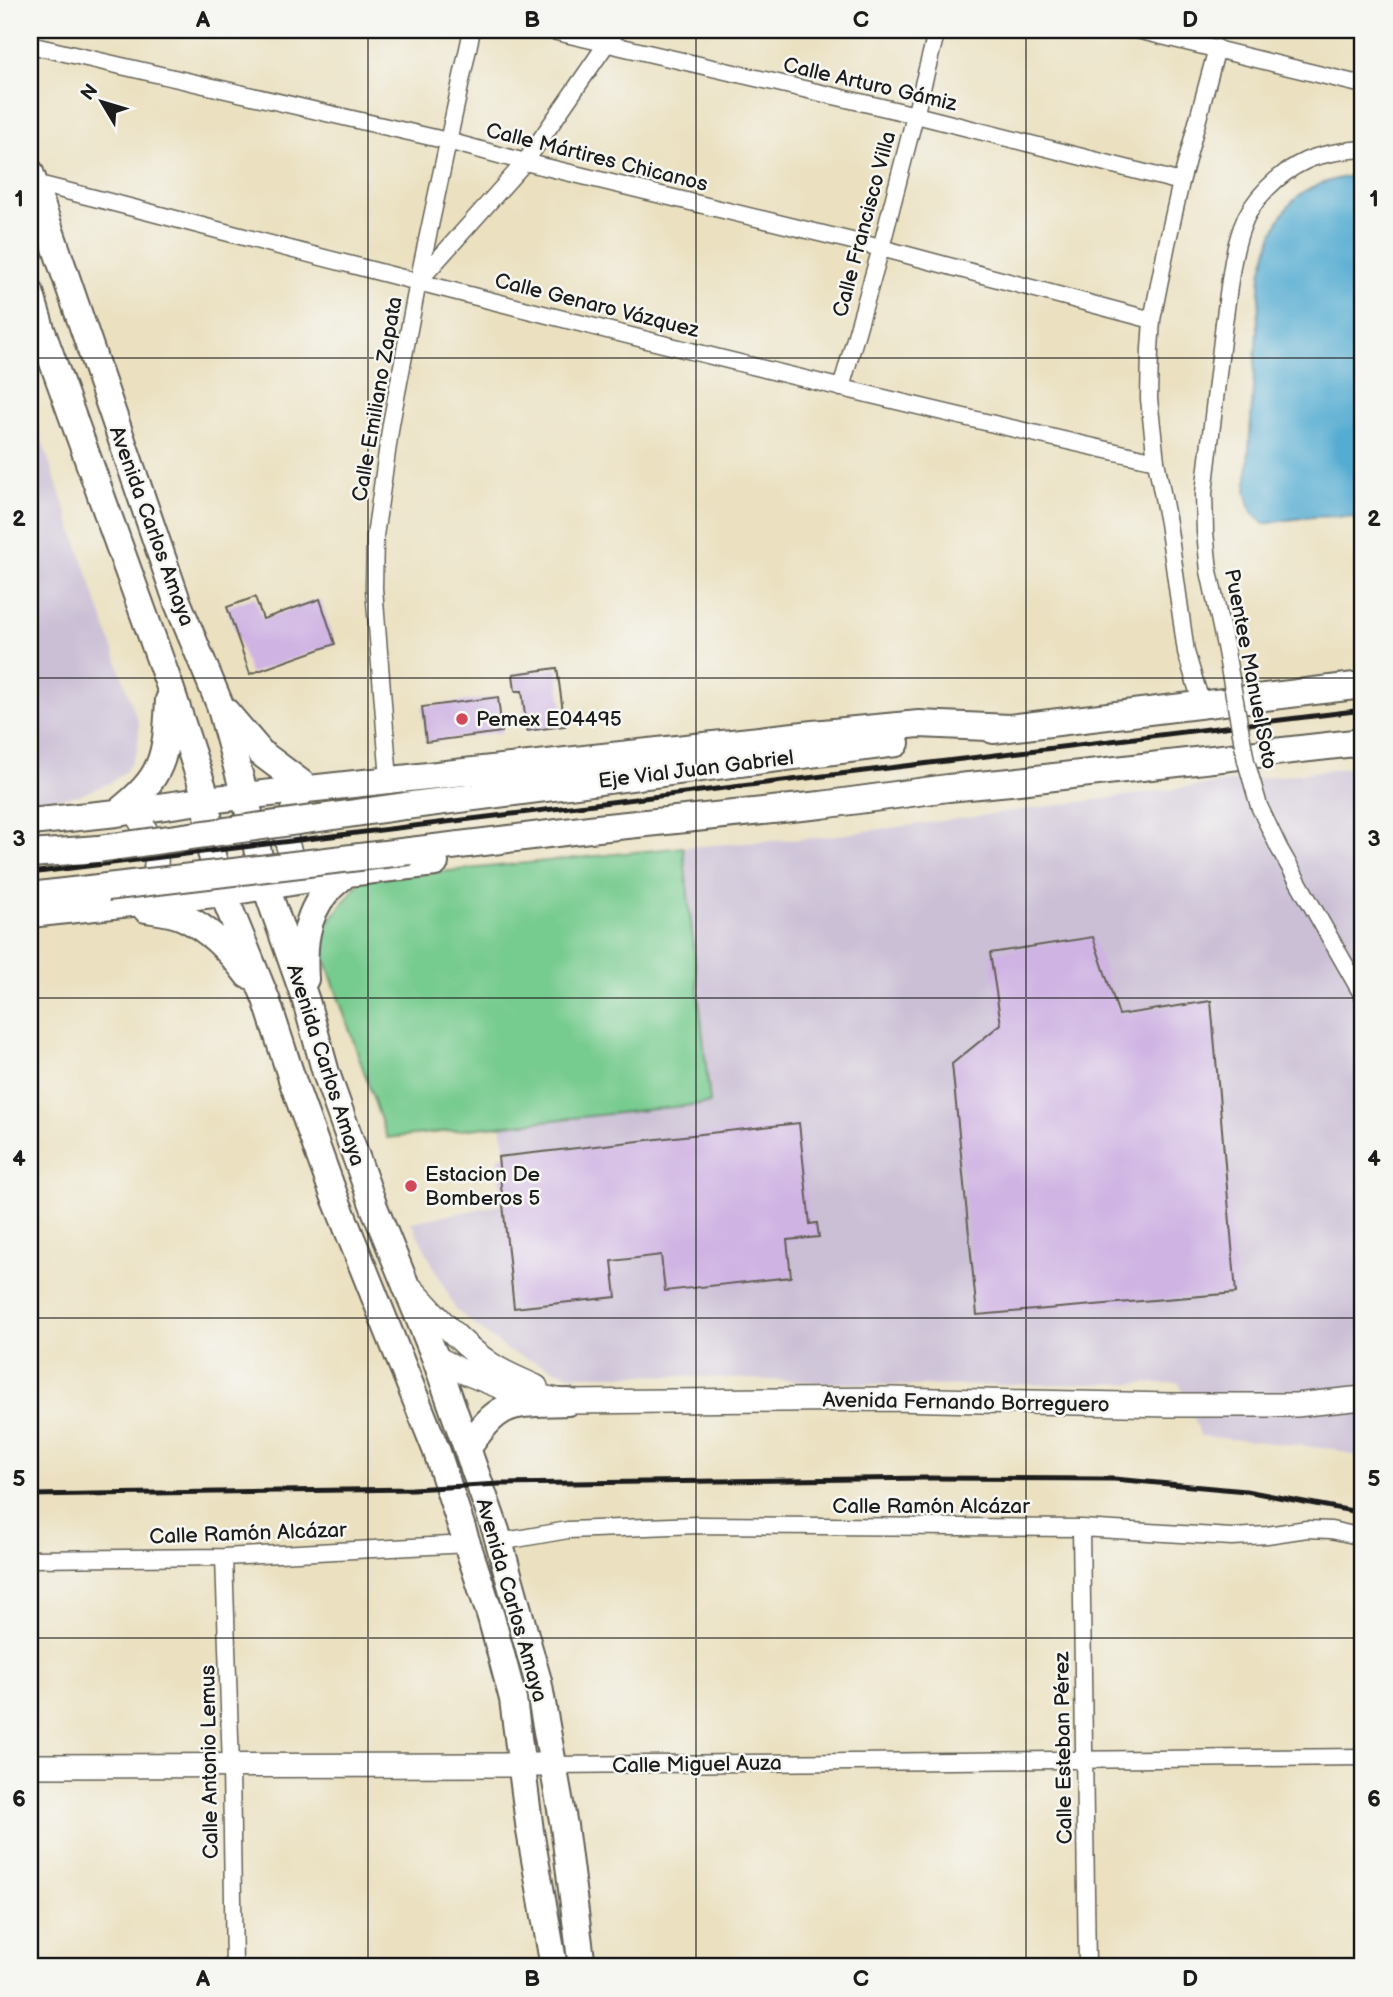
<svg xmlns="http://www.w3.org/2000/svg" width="1393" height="1997" viewBox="0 0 1393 1997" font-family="'Balsamiq Sans',sans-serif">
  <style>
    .industrial { fill: #cbbfd5 }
    .green { fill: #76cb8e; stroke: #497455; stroke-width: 2 }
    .water { fill: #55acd2; stroke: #386477; stroke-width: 2 }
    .building { fill: #cfb3e3 }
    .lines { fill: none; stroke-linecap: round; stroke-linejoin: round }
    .minor-casing { stroke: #646156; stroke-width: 19 }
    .secondary-casing { stroke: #646156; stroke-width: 26 }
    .primary-casing { stroke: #646156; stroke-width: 30 }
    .minor { stroke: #fff; stroke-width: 16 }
    .secondary { stroke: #fff; stroke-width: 23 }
    .primary { stroke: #fff; stroke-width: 26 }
    .rail { stroke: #1c1c1c; stroke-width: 5 }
    .minor-bridge-casing { stroke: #646156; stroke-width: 19; stroke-linecap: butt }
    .primary-bridge-casing { stroke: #646156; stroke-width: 30; stroke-linecap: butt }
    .minor-bridge { stroke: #fff; stroke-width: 16 }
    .primary-bridge { stroke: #fff; stroke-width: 26 }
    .grid { fill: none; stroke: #1c1c1c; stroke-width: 2; stroke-opacity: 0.55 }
    .poi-dot { fill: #d1495b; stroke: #f6f6f2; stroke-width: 2.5 }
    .labels { text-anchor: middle; stroke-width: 5; stroke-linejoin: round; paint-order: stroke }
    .street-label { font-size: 21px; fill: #1c1c1c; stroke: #f6f6f2 }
    .poi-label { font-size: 21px; fill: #1c1c1c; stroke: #f6f6f2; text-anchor: start }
    .neatline { fill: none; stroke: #1c1c1c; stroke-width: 2.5 }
    .grid-label { font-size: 23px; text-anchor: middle; font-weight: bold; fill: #1c1c1c }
  </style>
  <rect width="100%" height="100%" fill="#f6f6f2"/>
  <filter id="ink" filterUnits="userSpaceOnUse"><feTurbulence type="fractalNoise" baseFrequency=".0143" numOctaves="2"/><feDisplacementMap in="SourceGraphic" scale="14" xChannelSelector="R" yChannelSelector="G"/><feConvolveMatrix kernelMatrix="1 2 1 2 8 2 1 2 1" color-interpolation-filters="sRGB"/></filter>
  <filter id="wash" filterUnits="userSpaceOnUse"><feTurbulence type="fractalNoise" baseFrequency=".00686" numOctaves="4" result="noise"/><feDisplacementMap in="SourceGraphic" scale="28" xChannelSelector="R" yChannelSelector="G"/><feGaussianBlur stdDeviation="1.57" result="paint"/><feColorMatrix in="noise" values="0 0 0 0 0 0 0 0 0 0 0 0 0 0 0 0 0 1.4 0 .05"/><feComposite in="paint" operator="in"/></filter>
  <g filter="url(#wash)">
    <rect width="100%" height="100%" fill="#ebe1c1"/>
    <!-- industrial -->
    <path class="industrial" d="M30,405L139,725L138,749L126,771L110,783L80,795L30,802Z
      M1363,766V1459L1335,1449L1200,1436L1198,1427L1179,1383L915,1386L647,1375H568L508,1351L456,1310L411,1222L516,1202L501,1126L710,1103L683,847L816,838L1227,782Z"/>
    <!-- green -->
    <path class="green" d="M683,847L710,1103L387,1138L324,956L326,925L361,880Z"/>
    <!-- water -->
    <path class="water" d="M1363,174V519C1330,513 1296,518 1264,524L1252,512L1246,492L1261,273C1278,207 1292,184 1363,174Z"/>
    <g id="blocks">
      <!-- building -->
      <path class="building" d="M255,597L263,619L320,599L335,644L250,674L227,607Z
        M557,668L565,726L527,731L522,691H515L513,674Z
        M498,697L502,732L426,742L422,707Z
        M1093,937L1119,1015L1211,1001L1236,1293L977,1315L952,1064L1001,1024L990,953Z
        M799,1123L810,1224L817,1223L819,1237L787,1240L791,1277L665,1291L661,1255L612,1261L616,1297L514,1308L498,1157Z"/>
    </g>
  </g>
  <g filter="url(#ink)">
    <use href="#blocks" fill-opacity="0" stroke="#646156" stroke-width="2"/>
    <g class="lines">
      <!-- minor casing -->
      <g class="minor-casing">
        <path id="minor" d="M548,30L916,115L1181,182
          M1137,30L1363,85
          M30,45L448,141L525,162L881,248L1152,320
          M30,182C138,208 245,238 352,265C619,334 887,401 1156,461
          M419,281L525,162L616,30
          M1224,323C1229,291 1231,257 1242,227C1251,200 1279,173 1305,161C1320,154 1346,150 1363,149
          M841,388L881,248L937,30
          M1202,705L1186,652L1168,523L1156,461L1149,399L1150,349L1152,320L1167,244L1181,182L1217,48
          M389,780L374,588L375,536L391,424L418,282L472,30
          M1081,1528L1087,1967
          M499,1542L568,1530L698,1525L1081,1528L1232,1537L1267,1535L1307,1529L1331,1530L1363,1537
          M224,1557L231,1767L234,1967
          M30,1559L224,1557L468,1544
          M553,1765L1363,1757"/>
      </g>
      <!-- secondary casing -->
      <g class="secondary-casing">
        <path id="secondary" d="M303,790C280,832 281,839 304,880
          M134,810C151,841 170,862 142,894
          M411,1288C437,1316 460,1344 492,1365C505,1374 522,1380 536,1387
          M435,1357L464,1372L511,1391L568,1402L892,1399L1170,1405H1296L1363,1398
          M30,1766L553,1765"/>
      </g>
      <!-- primary casing -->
      <g class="primary-casing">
        <path id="primary" d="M30,172L177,601L220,705L245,796L266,887L306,1001L326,1073L374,1207L435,1357L496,1531L538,1681L564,1826L582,1967
          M30,292L41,329L170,687L207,800L211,852L223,893L266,999L294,1085L334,1195L437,1452L491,1617L513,1699L530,1831L554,1967
          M226,712L261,753L309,789
          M993,730L1363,685
          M405,806L896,743
          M117,813C164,776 166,758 169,700
          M30,822L117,813L207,800L813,734L919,724L1010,728
          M410,851L598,828L821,805L948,788L1010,782L1363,742
          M30,854L98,849
          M30,896L107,887
          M146,909C159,911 173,912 185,918C210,930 231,952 248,975
          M30,914L223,893L347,873L435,863
          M305,979C303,949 305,916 326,892C332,885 340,879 347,873
          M467,1449C500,1399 511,1404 568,1402"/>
      </g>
      <!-- minor -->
      <use href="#minor" class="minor"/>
      <!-- secondary -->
      <use href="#secondary" class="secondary"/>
      <!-- primary -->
      <use href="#primary" class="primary"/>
      <!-- rail -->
      <path class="rail" d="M30,873L1363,710
        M30,1495L412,1489L499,1484L927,1478L1114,1479L1246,1491L1363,1513"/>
      <!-- minor-bridge casing -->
      <g class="minor-bridge-casing">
        <path id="minor-bridge" d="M1224,323L1204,493L1205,532L1209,571L1225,646L1246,761L1259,806L1279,848L1363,996"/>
      </g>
      <!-- primary-bridge casing -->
      <g class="primary-bridge-casing">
        <path id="primary-bridge" d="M98,849L405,806
          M107,887L410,851"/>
      </g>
      <!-- minor-bridge -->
      <use href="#minor-bridge" class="minor-bridge"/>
      <!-- primary-bridge -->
      <use href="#primary-bridge" class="primary-bridge"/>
    </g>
  </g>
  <!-- grid -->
  <path class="grid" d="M368,30V1967M696,30V1967M1026,30V1967M30,358H1363M30,678H1363M30,998H1363M30,1318H1363M30,1638H1363"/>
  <!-- markers -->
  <g class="poi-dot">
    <circle cx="462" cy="719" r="7"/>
    <circle cx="411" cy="1186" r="7"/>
  </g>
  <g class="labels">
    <!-- street labels -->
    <g class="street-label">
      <text transform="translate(870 84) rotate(13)" y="7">Calle Arturo Gámiz</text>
      <text transform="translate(597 157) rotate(14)" y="7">Calle Mártires Chicanos</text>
      <text transform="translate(864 224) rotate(-75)" y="7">Calle Francisco Villa</text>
      <text transform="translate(597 305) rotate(14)" y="7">Calle Genaro Vázquez</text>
      <text transform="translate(377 399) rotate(-80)" y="7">Calle Emiliano Zapata</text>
      <text transform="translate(152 526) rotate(70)" y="7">Avenida Carlos Amaya</text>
      <text transform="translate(1251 669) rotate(79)" y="7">Puentee Manuel Soto</text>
      <text transform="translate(696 769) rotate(-7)" y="7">Eje Vial Juan Gabriel</text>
      <text transform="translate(326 1065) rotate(72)" y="7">Avenida Carlos Amaya</text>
      <text transform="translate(966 1402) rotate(1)" y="7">Avenida Fernando Borreguero</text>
      <text x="931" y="1513">Calle Ramón Alcázar</text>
      <text transform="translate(248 1533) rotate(-2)" y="7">Calle Ramón Alcázar</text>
      <text transform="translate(512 1600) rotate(74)" y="7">Avenida Carlos Amaya</text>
      <text transform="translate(1063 1748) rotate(-91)" y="7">Calle Esteban Pérez</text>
      <text transform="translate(209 1762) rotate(-91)" y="7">Calle Antonio Lemus</text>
      <text transform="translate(697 1764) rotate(-1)" y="7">Calle Miguel Auza</text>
    </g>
    <!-- poi labels -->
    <g class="poi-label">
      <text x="476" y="726">Pemex E04495</text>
      <text x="425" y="1181">Estacion De<tspan x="425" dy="24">Bomberos 5</tspan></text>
    </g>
  </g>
  <!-- margin -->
  <rect width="1393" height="1997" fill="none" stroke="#f6f6f2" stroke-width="77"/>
  <!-- north arrow -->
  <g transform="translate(102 102) rotate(308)" stroke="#f6f6f2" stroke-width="5" paint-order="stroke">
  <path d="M0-5L12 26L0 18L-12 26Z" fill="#1c1c1c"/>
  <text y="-10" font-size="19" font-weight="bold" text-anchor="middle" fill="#1c1c1c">N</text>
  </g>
  <rect x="38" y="38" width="1316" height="1920" class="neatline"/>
  <g class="grid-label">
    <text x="203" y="27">A</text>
    <text x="532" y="27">B</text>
    <text x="861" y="27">C</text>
    <text x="1190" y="27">D</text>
    <text x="19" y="206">1</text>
    <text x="1374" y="206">1</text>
    <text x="19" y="526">2</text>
    <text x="1374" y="526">2</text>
    <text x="19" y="846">3</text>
    <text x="1374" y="846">3</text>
    <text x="19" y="1166">4</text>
    <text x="1374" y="1166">4</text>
    <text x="19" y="1486">5</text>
    <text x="1374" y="1486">5</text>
    <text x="19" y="1806">6</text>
    <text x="1374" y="1806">6</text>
    <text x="203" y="1986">A</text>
    <text x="532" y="1986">B</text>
    <text x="861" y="1986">C</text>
    <text x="1190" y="1986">D</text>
  </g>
</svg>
